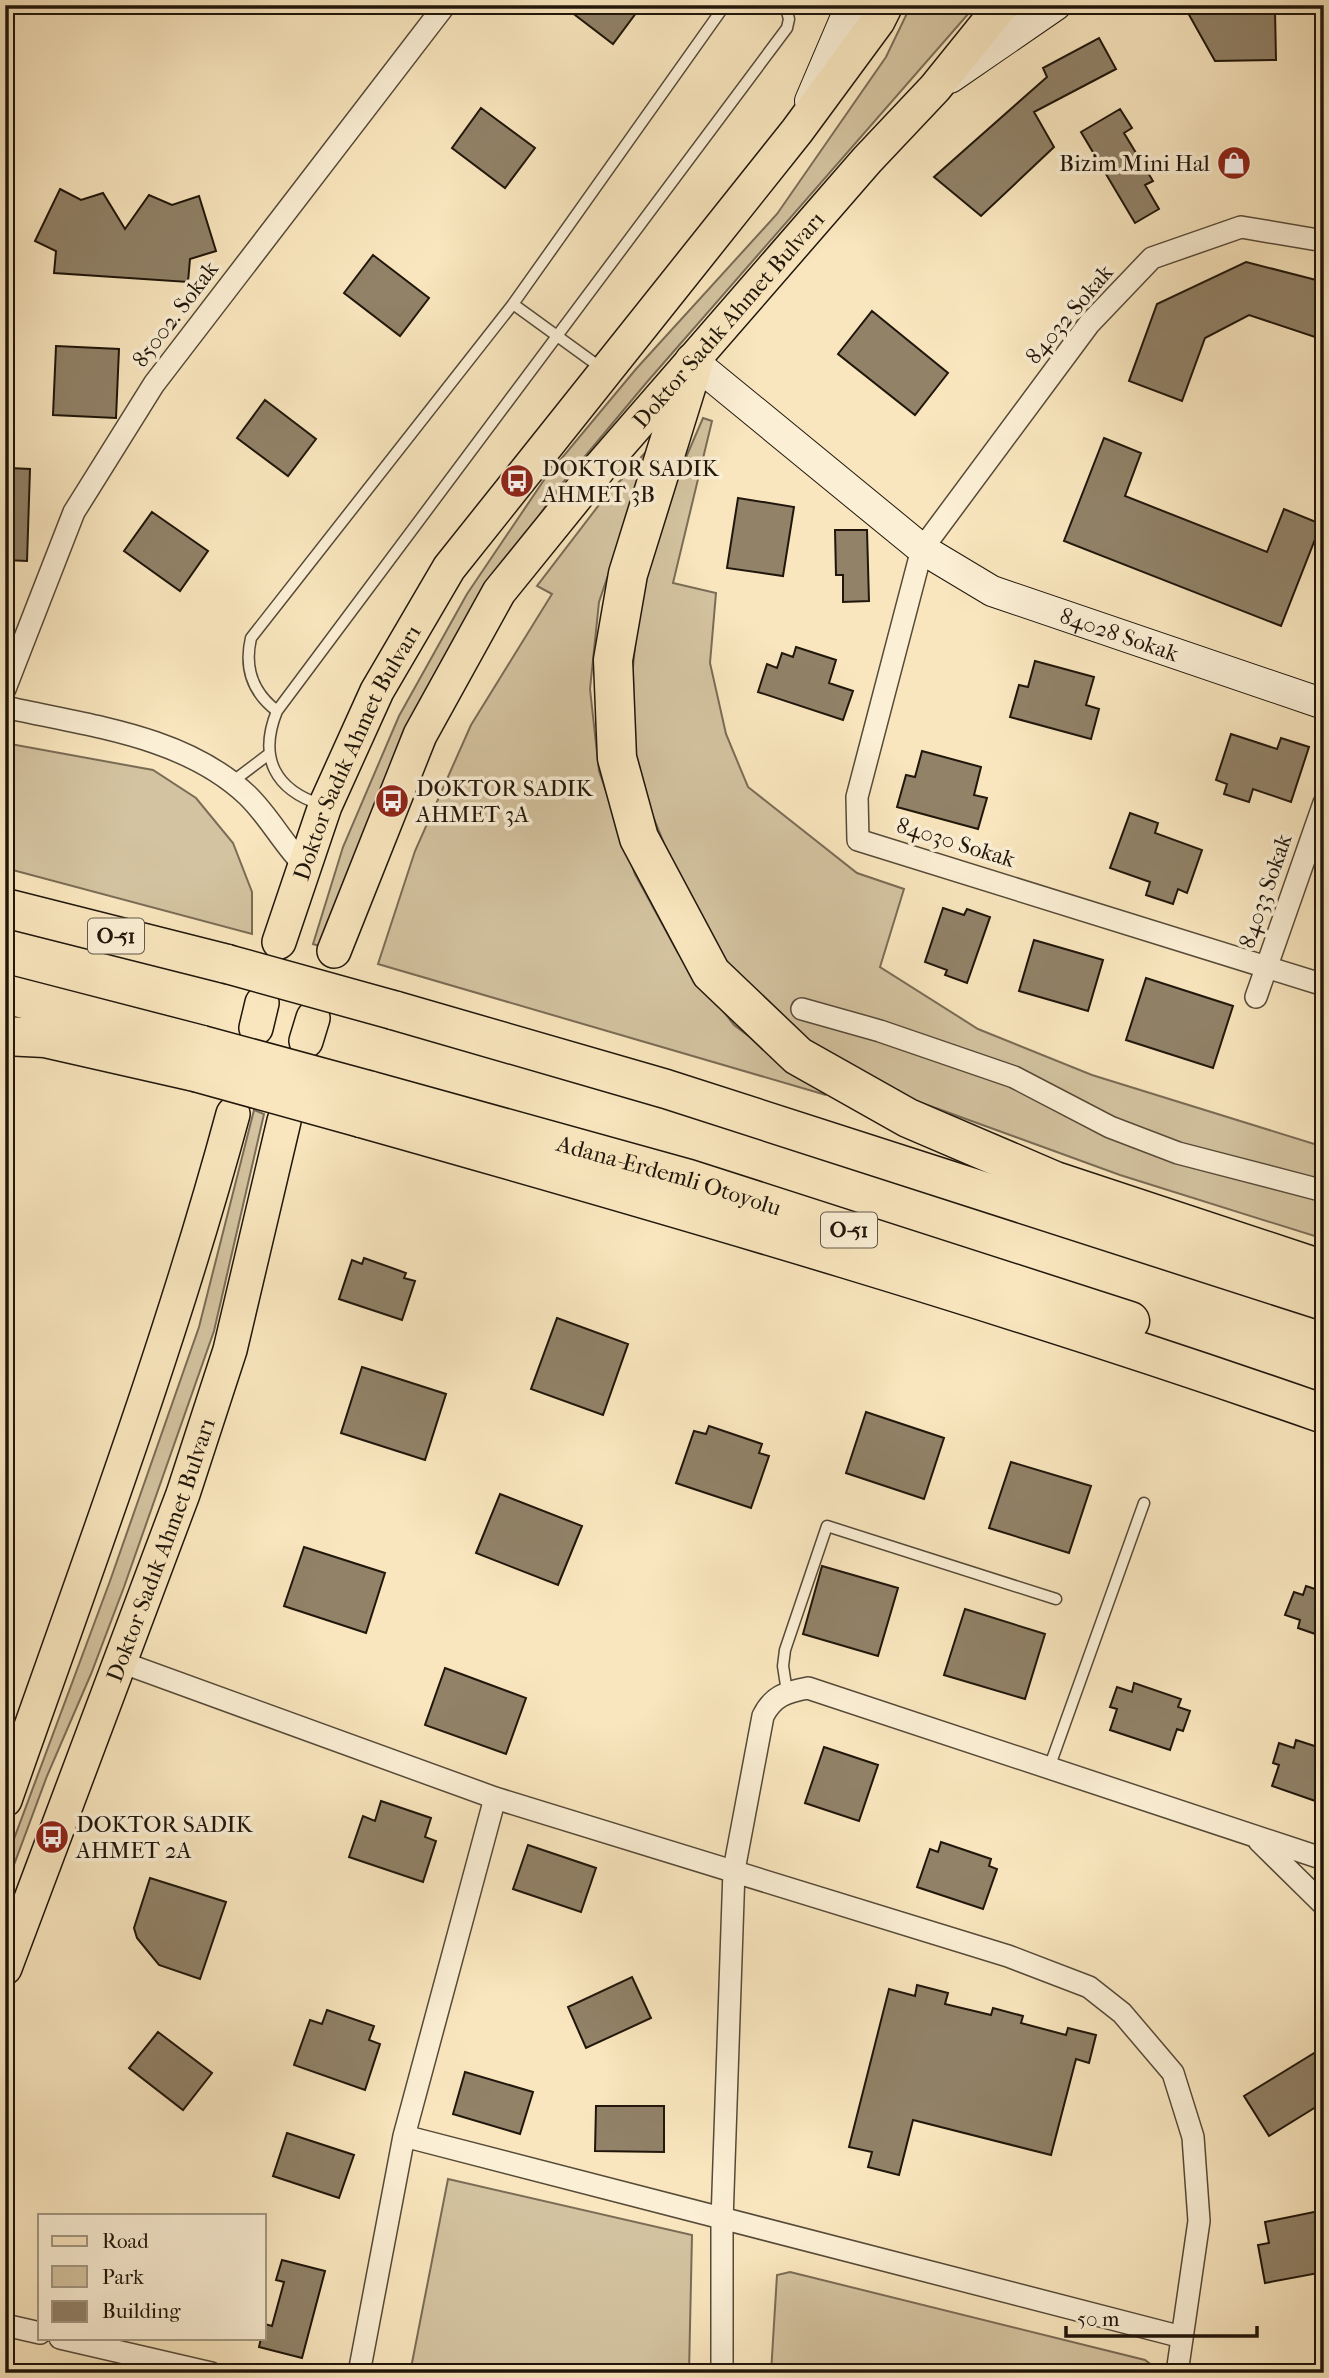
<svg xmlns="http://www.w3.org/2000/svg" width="1329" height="2378" viewBox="0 0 1329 2378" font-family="'IM FELL French Canon',serif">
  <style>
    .green { fill: #d4c3a0; stroke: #7a6c56; stroke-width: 2 }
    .building { fill: #918268; stroke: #20160b; stroke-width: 2 }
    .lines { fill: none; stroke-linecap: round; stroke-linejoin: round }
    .lane-casing { stroke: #564a38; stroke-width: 13 }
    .street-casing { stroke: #564a38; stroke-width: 24 }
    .secondary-casing { stroke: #20160b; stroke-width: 32 }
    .primary-casing { stroke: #20160b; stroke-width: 36 }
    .highway-casing { stroke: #20160b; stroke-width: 41 }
    .lane { stroke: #fbefd5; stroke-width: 10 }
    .street { stroke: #fbefd5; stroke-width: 21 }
    .secondary { stroke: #fbefd5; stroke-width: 30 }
    .primary { stroke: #f9e6be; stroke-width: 33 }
    .highway { stroke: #f9e6be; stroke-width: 38 }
    .highway-bridge-casing { stroke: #20160b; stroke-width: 41; stroke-linecap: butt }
    .highway-bridge { stroke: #f9e6be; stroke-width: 38 }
    .labels { text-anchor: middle; stroke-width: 7; stroke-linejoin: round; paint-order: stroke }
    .shield { fill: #fbefd5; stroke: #625748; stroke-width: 2 }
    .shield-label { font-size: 21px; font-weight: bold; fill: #20160b }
    .poi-label { font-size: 23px; fill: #20160b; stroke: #fbefd5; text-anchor: start }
    .street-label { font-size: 23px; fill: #20160b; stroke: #fbefd5 }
  </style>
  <rect width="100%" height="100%" fill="#f9e6be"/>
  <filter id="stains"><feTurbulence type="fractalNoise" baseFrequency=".00286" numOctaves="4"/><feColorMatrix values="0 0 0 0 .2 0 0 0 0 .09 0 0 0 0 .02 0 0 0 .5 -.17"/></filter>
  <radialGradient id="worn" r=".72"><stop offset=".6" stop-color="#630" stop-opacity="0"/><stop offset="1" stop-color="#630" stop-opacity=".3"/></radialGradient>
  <!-- green -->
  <path class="green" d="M911,5H976L647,382L560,486L479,601L329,949L313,944L343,847L399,716L467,594L546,477L636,369L777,214L886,57Z
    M703,418L712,421L673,583L716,593L710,663L726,734L748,787L857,873L904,889L880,967L978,1029L1092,1075L1324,1147V1239L1120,1175L911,1099L786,1027L731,974L686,898L652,814L634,747L633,667L640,594L662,513Z
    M652,445L599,602L590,689L599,771L635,874L678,953L734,1025L826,1095L378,964L415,851L471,725L552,594L537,586L602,501Z
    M5,743L153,770L196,798L233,843L252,892V934L5,868Z
    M254,1110L264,1114L214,1331L124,1587L91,1674L47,1776L5,1889V1863L110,1581L199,1327Z
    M448,2179L692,2235L689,2373H410Z
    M790,2272L1145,2360L1162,2373H771L777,2275Z"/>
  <!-- building -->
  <path class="building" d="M562,5H642L613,44Z
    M1275,10L1276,60L1215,61L1188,13Z
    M1099,38L1116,69L1034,112L1054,147L981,216L934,177L1047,77L1043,68Z
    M481,108L535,148L505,188L452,148Z
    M1120,109L1132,128L1124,133L1153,181L1145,185L1159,209L1135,223L1081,132Z
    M60,189L81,200L103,193L125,229L149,195L172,205L199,196L216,251L190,259L188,282L54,273L56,251L35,241Z
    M373,255L429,298L400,336L344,293Z
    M1246,262L1324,282V302L1315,337L1249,315L1205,338L1182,401L1129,381L1157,304Z
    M872,311L948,373L915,415L838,354Z
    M56,346L119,349L116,418L53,415Z
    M265,400L316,439L288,476L237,438Z
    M1104,438L1141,453L1125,496L1267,552L1284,509L1321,524L1281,626L1064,541Z
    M9,468L30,469L27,561L6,560L5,483H8Z
    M738,498L794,507L783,576L727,568Z
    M152,512L208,551L180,591L124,551Z
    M835,530H867L869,601L843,602V575H836Z
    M796,647L836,660L829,683L853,691L843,720L758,692L767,664L777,668L782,653L793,657Z
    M1035,661L1094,677L1086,705L1099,709L1091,739L1010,717L1019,685L1028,687Z
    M1231,734L1277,749L1281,738L1309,747L1291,802L1253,789L1249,802L1224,794L1227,784L1216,780Z
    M922,751L981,767L974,795L987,798L978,829L897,807L906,775L915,777Z
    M1130,813L1158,823L1155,833L1202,850L1187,893L1178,889L1173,904L1146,895L1150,882L1110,868Z
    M943,908L964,915L967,909L990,917L967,983L945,975L947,970L925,962Z
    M1034,940L1103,960L1088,1011L1019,991Z
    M1146,978L1233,1006L1213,1068L1126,1040Z
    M364,1258L406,1273L404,1278L415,1281L402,1320L339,1299L352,1260L362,1264Z
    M557,1318L628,1344L603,1415L531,1389Z
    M362,1367L446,1394L425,1460L341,1433Z
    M866,1412L944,1438L924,1499L846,1473Z
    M709,1426L762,1444L759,1453L769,1456L751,1508L676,1483L694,1431L706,1434Z
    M1011,1462L1091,1486L1069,1553L989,1528Z
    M500,1494L582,1526L558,1585L476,1553Z
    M304,1547L385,1573L366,1633L284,1606Z
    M822,1566L898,1588L878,1656L803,1634Z
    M1306,1586L1324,1592V1637L1298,1628L1300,1620L1285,1615L1294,1592L1303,1595Z
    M965,1609L1045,1634L1025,1699L944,1675Z
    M445,1668L526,1698L506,1754L425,1725Z
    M1134,1683L1181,1699L1178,1707L1190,1711L1183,1731L1177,1729L1170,1750L1110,1730L1117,1709L1110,1707L1117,1687L1132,1692Z
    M1296,1740L1324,1749V1804L1272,1786L1279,1765L1273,1763L1279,1743L1294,1748Z
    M824,1747L878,1765L859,1821L805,1803Z
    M381,1801L431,1818L425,1837L436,1841L423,1882L349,1857L363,1816L375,1821Z
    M941,1842L991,1859L989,1866L997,1869L983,1909L917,1887L930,1849L938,1852Z
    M528,1845L596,1868L581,1912L513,1889Z
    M150,1878L226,1902L200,1979L159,1965L137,1938L134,1928Z
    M632,1977L651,2018L586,2048L568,2007Z
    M917,1985L948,1993L945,2004L991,2015L993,2008L1023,2016L1021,2023L1066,2035L1068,2028L1096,2035L1089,2063L1076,2059L1051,2155L913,2120L899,2175L868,2167L872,2152L849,2147L889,1989L915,1996Z
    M327,2010L374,2026L369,2040L380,2044L365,2090L294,2065L310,2020L322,2024Z
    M158,2032L212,2073L183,2110L129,2068Z
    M1324,2047V2102L1269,2136L1244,2096Z
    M465,2072L533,2092L520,2134L453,2114Z
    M596,2106H664V2152L595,2151Z
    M287,2133L354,2155L339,2198L273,2176Z
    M1324,2210V2272L1265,2283L1258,2245L1269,2243L1265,2222Z
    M282,2260L325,2271L302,2358L259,2347L261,2338H264L265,2324L272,2326L284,2282L276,2280Z"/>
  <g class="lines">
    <!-- lane casing -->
    <g class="lane-casing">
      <path id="lane" d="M513,304L604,370
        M277,711C252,692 244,668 251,638L513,304L725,5
        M232,782L269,754
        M322,805C275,790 258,758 277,711L787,28L789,19L785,5
        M787,1692L783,1666L785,1650L827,1526L1056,1599
        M1049,1768L1144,1503"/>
    </g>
    <!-- street casing -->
    <g class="street-casing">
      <path id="street" d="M1324,241L1241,227L1152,258L1089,324L922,549L857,797L858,840L1324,985
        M5,689L74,512L154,384L445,5
        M5,707C88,726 183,735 247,795C269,816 283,844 304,865
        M1256,997L1324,803
        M802,1009L880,1031L1014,1077L1110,1127L1178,1153L1324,1191
        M118,1661L495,1798L1008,1956L1089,1987L1122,2013L1173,2073L1193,2137L1199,2221L1177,2373
        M1259,1841L1324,1905
        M404,2136L1182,2337
        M5,2325L40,2333
        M60,2338L211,2373
        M359,2373L404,2136L495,1798
        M722,2373V2221L734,1870L763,1716C773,1696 786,1692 808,1688L1324,1859"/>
    </g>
    <!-- secondary casing -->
    <g class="secondary-casing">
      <g id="secondary">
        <path d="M950,78L1056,5"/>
        <path d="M810,101L851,5"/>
        <path id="s1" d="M694,362L922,549L992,591L1324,704"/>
      </g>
    </g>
    <!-- primary casing -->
    <g class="primary-casing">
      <g id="primary">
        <path id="s2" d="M279,942L325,806L377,691L449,568L797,131L878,21L886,5"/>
        <path id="s3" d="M334,951L420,735L499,592L601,466L867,160L935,88L1002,5"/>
        <path d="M256,1028L262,1003"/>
        <path d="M306,1041L313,1018"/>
        <path d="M5,1800C85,1572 170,1347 233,1114"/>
        <path id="s4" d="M5,1968L183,1494L230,1350L284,1121"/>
      </g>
    </g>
    <!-- highway casing -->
    <g class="highway-casing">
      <g id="highway">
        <path d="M694,362L628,574L613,660L617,758L639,838L711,973L798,1056L908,1118L1055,1181L1324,1270"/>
        <path d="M5,908L227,964"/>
        <path d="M5,994L202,1045"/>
        <path d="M393,1010L666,1089L1324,1301"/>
        <path d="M5,1036L45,1038L195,1072"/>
        <path id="s5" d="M368,1090L689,1179L1130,1321"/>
        <path d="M361,1118C684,1209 1007,1303 1324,1414"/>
      </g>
    </g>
    <!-- lane -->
    <use href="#lane" class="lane"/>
    <!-- street -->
    <use href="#street" class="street"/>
    <!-- secondary -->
    <use href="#secondary" class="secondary"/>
    <!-- primary -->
    <use href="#primary" class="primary"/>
    <!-- highway -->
    <use href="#highway" class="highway"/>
    <!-- highway-bridge casing -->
    <g class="highway-bridge-casing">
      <path id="highway-bridge" d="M227,964L393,1010
        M202,1045L368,1090
        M195,1072L361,1118"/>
    </g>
    <!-- highway-bridge -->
    <use href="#highway-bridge" class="highway-bridge"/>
  </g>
  <!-- icons -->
  <defs>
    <g id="shop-disc" transform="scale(1.75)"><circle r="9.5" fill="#8f2418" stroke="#fbefd5"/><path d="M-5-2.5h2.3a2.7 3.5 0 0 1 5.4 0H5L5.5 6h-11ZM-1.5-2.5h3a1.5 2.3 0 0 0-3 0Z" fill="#fff"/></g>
    <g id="bus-disc" transform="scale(1.75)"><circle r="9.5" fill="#8f2418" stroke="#fbefd5"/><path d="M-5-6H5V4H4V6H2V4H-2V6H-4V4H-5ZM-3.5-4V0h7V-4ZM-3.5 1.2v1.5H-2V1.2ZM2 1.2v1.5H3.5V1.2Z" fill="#fff"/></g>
  </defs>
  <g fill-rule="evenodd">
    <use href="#shop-disc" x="1234" y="163"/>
    <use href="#bus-disc" x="517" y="481"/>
    <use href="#bus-disc" x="392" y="801"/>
    <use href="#bus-disc" x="52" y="1837"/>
  </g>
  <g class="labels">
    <!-- shield labels -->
    <g class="shield">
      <rect x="88" y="918.5" width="56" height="35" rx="5"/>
      <rect x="821" y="1212.5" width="56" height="35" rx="5"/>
    </g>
    <g class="shield-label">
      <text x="116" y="943">O-51</text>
      <text x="849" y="1237">O-51</text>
    </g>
    <!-- poi labels -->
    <g class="poi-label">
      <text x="1210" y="171" text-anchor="end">Bizim Mini Hal</text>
      <text x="542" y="476">DOKTOR SADIK<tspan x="542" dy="26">AHMET 3B</tspan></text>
      <text x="416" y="796">DOKTOR SADIK<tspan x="416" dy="26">AHMET 3A</tspan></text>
      <text x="76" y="1832">DOKTOR SADIK<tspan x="76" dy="26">AHMET 2A</tspan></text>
    </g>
    <!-- street labels -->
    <g class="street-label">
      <text transform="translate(175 314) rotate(-53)" y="8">85002. Sokak</text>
      <text transform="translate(1069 314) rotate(-50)" y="8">84032 Sokak</text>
      <text dy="8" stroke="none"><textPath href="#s3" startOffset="752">Doktor Sadık Ahmet Bulvarı</textPath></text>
      <text dy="8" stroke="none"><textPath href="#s1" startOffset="511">84028 Sokak</textPath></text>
      <text dy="8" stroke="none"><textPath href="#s2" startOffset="205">Doktor Sadık Ahmet Bulvarı</textPath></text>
      <text transform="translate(956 842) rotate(17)" y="8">84030 Sokak</text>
      <text transform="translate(1265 891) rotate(-71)" y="8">84033 Sokak</text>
      <text dy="8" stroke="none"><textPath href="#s5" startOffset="313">Adana-Erdemli Otoyolu</textPath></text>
      <text dy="8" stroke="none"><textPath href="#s4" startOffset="446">Doktor Sadık Ahmet Bulvarı</textPath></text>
    </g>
  </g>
  <!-- margin -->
  <rect width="1329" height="2378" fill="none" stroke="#f9e6be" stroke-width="28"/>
  <rect x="7" y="7" width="1315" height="2364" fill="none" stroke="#20160b" stroke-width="3.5"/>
  <rect x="14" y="14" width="1301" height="2350" fill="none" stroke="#20160b" stroke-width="2"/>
  <!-- legend -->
  <rect x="38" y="2214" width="228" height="126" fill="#fbefd5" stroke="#a39884" stroke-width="2"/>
  <rect x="52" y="2236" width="35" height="10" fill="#f9e6be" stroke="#a39884" stroke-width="2"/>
  <text x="102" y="2248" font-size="21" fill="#20160b">Road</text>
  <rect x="52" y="2266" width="35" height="21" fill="#d4c3a0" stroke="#a39884" stroke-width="2"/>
  <text x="102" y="2284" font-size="21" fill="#20160b">Park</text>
  <rect x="52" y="2301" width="35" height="21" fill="#918268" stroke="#a39884" stroke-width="2"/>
  <text x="102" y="2318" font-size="21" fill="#20160b">Building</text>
  <!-- scale -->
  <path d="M1066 2326v10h191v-10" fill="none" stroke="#20160b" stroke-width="3.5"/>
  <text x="1077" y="2326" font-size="21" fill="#20160b" stroke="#fbefd5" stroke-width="5" paint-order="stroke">50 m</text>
  <rect width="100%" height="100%" filter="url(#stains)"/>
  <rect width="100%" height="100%" fill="url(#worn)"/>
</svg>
